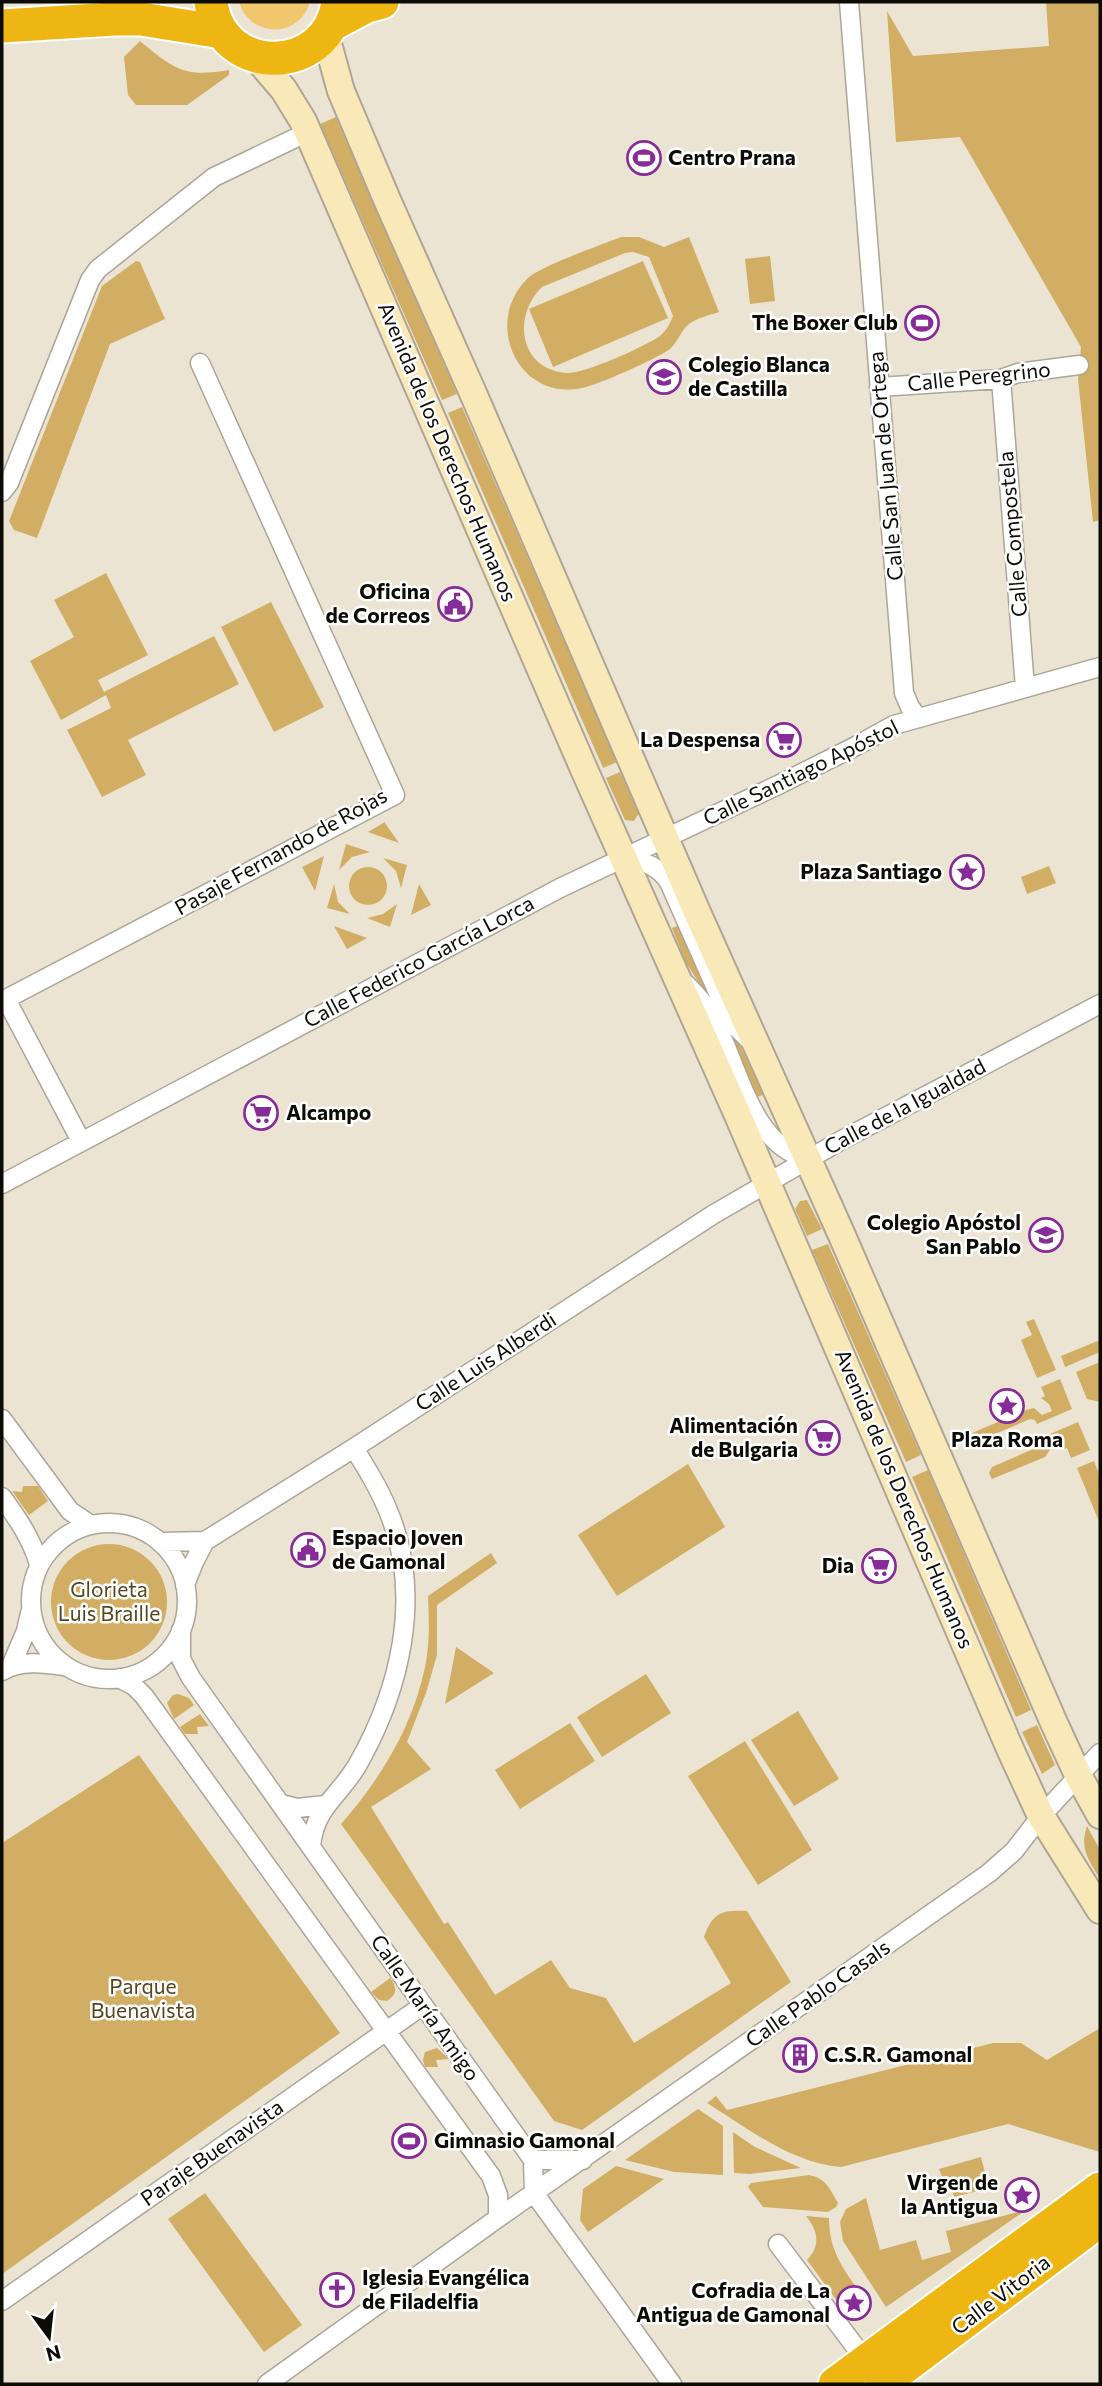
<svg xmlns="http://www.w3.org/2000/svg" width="1102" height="2386" viewBox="0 0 1102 2386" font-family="Commissioner,sans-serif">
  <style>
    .green { fill: #d1ae63; fill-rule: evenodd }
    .water { fill: #f0c76c }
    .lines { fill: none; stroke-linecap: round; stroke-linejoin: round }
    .street-casing { stroke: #ada596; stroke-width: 21 }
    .secondary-casing { stroke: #ada596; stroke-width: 30 }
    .highway-casing { stroke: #fff; stroke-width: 37 }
    .street { stroke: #fff; stroke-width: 18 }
    .secondary { stroke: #fae9b8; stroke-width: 26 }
    .highway { stroke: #eeb613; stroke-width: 33 }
    .labels { text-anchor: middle; stroke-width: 5; stroke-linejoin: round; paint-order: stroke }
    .poi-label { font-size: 21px; font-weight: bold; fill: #0d0b06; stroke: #fff; text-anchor: end }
    .street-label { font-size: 21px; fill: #0d0b06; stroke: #fff }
    .park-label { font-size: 21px; fill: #56451f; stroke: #fff }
  </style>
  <rect width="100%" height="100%" fill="#ece4d3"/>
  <!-- green -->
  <path class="green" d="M101,2H154L155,9L2,16V8Z
    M1046,2H1100V520L1093,522L1078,379L1081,347L960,137L896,142L887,11L913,56L1049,46Z
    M140,41C174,69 184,78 229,70V75L187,105H136L128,95L124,57Z
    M336,117L457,394L442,400L320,124Z
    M621,237H639L664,247L689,237L719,312C710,315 697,318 689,324C682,329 678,342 670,349C656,359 598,385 582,388C518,402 482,322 528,278C541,266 601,245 621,237ZM633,252L649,257L673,316C670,324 665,333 657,338C641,348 584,374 566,373C519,369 512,316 542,287L625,253Z
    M770,256L775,301L750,304L745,259Z
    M136,261L140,262L165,319L110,344L37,538L14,530L9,521L102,286Z
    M643,261L668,318L553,367L529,309Z
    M462,407L617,762L603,768L448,413Z
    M106,573L148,655L98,680L104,692L214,636L239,684L128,740L146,775L102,797L67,730L111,708L106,695L61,720L30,661L74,637L54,600Z
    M271,602L324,707L274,732L221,627Z
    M620,772L639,813L634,821L625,820L606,778Z
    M385,822V823L399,843L368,832Z
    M346,844L370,852L352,857L339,870Z
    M324,856L315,891L302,867Z
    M383,858L407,865L401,888L396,871Z
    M1049,866L1056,883L1027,894L1021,877Z
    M349 886a19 19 0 1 1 38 0a19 19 0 1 1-38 0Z
    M334,884L338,902L350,914L327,908Z
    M419,884L431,905L411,915Z
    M397,904L390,927L367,918L383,914Z
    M680,925L723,1021L740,1045L763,1095L757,1097L711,1001L686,963L672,928Z
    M334,926L367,938L347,949Z
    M807,1200L822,1229L807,1236L795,1209L800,1201Z
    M828,1244L921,1455L906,1462L812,1250Z
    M1034,1319L1056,1370L1037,1378L1021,1340L1032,1335L1026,1322Z
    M1100,1340V1352L1065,1367L1061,1356Z
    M1100,1362V1402L1087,1399L1076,1372Z
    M1060,1379L1072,1409L1037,1424L1035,1420L1030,1419L981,1440H975L972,1433L1026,1410L1034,1408L1042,1415L1052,1411L1049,1404L1041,1398L1045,1396L1041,1387Z
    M1078,1422L1090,1450L1071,1458L1067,1448L1063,1449L1064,1440L1061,1434L1051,1439L1050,1450L1045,1457L992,1479L989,1473L992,1467L1040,1446L1043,1444V1437Z
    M1094,1461L1100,1477V1524L1077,1468Z
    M688,1464L725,1527L617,1596L578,1535Z
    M928,1470L1031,1710L1016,1717L912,1477Z
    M23,1486H38L48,1501L29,1515L12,1491L22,1492Z
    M51 1602a58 58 0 1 1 116 0a58 58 0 1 1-116 0Z
    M491,1553L497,1563L437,1605V1655L426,1693L407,1742L431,1769L371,1807L444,1924L448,1922L495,1995L551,1960L570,1988L606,1998L634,2043L731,1983L704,1937C713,1912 722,1910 747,1911L791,1982L582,2130L554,2121L341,1824C380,1780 413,1726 425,1667C430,1644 429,1620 428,1596Z
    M456,1647L494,1673L445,1704Z
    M646,1674L671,1713L602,1757L577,1717Z
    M178,1694L189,1698L194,1705L174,1719L167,1703L173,1695Z
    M798,1711L839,1779L794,1806L751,1740Z
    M200,1714L209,1726L197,1727L198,1734H185L180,1727Z
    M570,1723L595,1761L520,1809L495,1770Z
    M1037,1725L1055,1765L1042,1774L1022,1732Z
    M745,1741L812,1850L758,1885L688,1776Z
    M139,1755L340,2033L2,2274V1843Z
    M1087,1826L1100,1850V1879C1089,1860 1079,1849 1087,1826Z
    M390,1978C397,1987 398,1994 387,2001L379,2000L371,1992Z
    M1100,2028V2152L1008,2124L841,2167C791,2163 749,2129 707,2103L716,2096L727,2110L993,2043H1021L1047,2060Z
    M437,2048L449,2059L436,2060L438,2067H425L423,2060L425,2052Z
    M698,2109L723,2126V2175L674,2172L625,2160Z
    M733,2132L755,2147L801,2168L750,2174L734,2173Z
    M981,2157L989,2188L954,2197L948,2176L942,2177L939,2169Z
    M616,2166L664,2179L588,2232L580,2220L583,2189Z
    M809,2175C826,2178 830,2189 838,2203L836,2207L828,2212L763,2207L748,2187L751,2183Z
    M205,2193L302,2325L264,2352L168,2219Z
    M866,2198L880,2250L916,2240L922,2260L951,2252L946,2231L1026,2210L886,2307L843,2241L840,2222L846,2209Z
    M806,2216L829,2218C829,2256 849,2276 870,2306L851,2320L807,2260C821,2245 818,2231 806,2216Z"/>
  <!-- water -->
  <path class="water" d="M239,2H310C299,39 250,38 239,2Z"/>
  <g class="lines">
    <!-- street casing -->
    <g class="street-casing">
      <path id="street" d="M849,2L904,693L910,707L918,718
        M1001,379L1025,688
        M879,387L1001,379L1018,373L1079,365
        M2,492L9,483L90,280L98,269L214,177L308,132
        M624,857C643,862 657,864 669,882L727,1013L733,1024L748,1039
        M686,984C695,993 704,1002 710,1013C738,1059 748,1145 808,1159
        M81,1141L6,999L395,795L200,363
        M2,1184L560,888L778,785L856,746L894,725L1100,667
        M2,1419L70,1511L91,1525
        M2,1497C18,1519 31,1538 39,1564
        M31 1601a78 78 0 1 1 156 0a78 78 0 1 1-156 0Z
        M161,1542L205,1541L354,1448L714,1214L840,1141L1100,1004
        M185,1585L194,1562L205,1541
        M181,1630V1659L191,1678L533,2160L534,2193L672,2384
        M11,1666L26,1631L30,1613
        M2,1671C20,1660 44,1663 64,1666
        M119,1678L134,1686L144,1696L491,2176L498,2195V2218
        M281,1804L297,1808L325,1805
        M311,1846C315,1806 340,1796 358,1764C400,1690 423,1596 389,1513C380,1490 367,1469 354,1448
        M533,2160H583
        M778,2244L866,2361
        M2,2301L422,2006
        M267,2384L498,2218L989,1873L1014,1851L1041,1816L1100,1753"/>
    </g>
    <!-- secondary casing -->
    <g class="secondary-casing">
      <path id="secondary" d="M325,33L341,91L388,202L473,393L696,910L840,1231L1054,1723L1078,1775L1100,1815
        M255,56L284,90L303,121L583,767L737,1113L1011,1751L1041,1816L1100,1910"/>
    </g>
    <!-- highway casing -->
    <g class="highway-casing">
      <path id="highway" d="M211,2C220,77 328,77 338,2
        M331,25L367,6L382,2
        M2,26L114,19H141L222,32
        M835,2384L1100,2189
        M882,2384L1100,2220"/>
    </g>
    <!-- street -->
    <use href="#street" class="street"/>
    <!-- secondary -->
    <use href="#secondary" class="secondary"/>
    <!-- highway -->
    <use href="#highway" class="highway"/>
  </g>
  <!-- icons -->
  <defs>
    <g id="stadium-ring" transform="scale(1.75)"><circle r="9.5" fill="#fff" stroke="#862b97" stroke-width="1.5"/><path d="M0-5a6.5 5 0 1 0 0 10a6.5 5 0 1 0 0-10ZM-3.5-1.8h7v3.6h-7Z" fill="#862b97"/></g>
    <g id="school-ring" transform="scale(1.75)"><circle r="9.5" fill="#fff" stroke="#862b97" stroke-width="1.5"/><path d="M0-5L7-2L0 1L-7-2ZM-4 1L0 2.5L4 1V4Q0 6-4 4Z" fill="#862b97"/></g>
    <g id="civic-ring" transform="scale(1.75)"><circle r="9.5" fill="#fff" stroke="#862b97" stroke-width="1.5"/><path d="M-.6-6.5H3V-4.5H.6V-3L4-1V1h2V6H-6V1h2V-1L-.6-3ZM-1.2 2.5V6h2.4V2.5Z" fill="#862b97"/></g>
    <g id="supermarket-ring" transform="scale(1.75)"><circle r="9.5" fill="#fff" stroke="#862b97" stroke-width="1.5"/><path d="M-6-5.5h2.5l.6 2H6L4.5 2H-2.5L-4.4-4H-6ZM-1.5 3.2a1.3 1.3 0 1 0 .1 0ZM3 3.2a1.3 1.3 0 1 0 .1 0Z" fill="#862b97"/></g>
    <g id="sight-ring" transform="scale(1.75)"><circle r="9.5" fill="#fff" stroke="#862b97" stroke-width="1.5"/><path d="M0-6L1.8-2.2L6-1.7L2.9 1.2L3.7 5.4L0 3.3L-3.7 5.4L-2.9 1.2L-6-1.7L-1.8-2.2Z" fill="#862b97"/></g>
    <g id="building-ring" transform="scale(1.75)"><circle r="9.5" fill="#fff" stroke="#862b97" stroke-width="1.5"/><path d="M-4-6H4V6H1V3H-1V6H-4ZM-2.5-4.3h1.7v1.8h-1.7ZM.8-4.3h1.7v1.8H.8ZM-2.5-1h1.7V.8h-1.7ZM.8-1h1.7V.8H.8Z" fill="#862b97"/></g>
    <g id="church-ring" transform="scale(1.75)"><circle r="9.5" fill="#fff" stroke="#862b97" stroke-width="1.5"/><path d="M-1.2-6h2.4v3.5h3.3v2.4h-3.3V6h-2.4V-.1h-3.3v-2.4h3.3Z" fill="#862b97"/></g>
  </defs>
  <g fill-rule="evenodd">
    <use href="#stadium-ring" x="644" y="158"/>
    <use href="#stadium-ring" x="922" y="323"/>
    <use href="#school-ring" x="664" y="377"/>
    <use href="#civic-ring" x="455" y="604"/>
    <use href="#supermarket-ring" x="784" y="740"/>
    <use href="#sight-ring" x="967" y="872"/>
    <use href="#supermarket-ring" x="261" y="1113"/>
    <use href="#school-ring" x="1046" y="1235"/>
    <use href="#sight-ring" x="1007" y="1406"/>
    <use href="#supermarket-ring" x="823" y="1438"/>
    <use href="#civic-ring" x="308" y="1550"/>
    <use href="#supermarket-ring" x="879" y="1566"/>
    <use href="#building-ring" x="800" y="2055"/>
    <use href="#stadium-ring" x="409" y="2141"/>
    <use href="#sight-ring" x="1022" y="2195"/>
    <use href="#church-ring" x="337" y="2290"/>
    <use href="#sight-ring" x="854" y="2303"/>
  </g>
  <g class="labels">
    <!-- poi labels -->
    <g class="poi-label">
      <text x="668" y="165" text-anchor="start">Centro Prana</text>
      <text x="898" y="330">The Boxer Club</text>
      <text x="688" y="372" text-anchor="start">Colegio Blanca<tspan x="688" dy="24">de Castilla</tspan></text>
      <text x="430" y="599">Oficina<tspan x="430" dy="24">de Correos</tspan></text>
      <text x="760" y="747">La Despensa</text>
      <text x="942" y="879">Plaza Santiago</text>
      <text x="286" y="1120" text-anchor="start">Alcampo</text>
      <text x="1021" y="1230">Colegio Apóstol<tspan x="1021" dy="24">San Pablo</tspan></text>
      <text x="798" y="1433">Alimentación<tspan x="798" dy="24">de Bulgaria</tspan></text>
      <text x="1007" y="1447" text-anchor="middle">Plaza Roma</text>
      <text x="332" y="1545" text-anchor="start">Espacio Joven<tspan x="332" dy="24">de Gamonal</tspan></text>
      <text x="854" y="1573">Dia</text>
      <text x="824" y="2062" text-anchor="start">C.S.R. Gamonal</text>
      <text x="434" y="2148" text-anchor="start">Gimnasio Gamonal</text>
      <text x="998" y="2190">Virgen de<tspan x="998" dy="24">la Antigua</tspan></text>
      <text x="362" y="2285" text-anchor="start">Iglesia Evangélica<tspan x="362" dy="24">de Filadelfia</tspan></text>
      <text x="830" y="2298">Cofradia de La<tspan x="830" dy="24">Antigua de Gamonal</tspan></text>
    </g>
    <!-- street labels -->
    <g class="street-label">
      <text transform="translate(979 377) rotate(-6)" y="7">Calle Peregrino</text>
      <text transform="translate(447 452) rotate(67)" y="7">Avenida de los Derechos Humanos</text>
      <text transform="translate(886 466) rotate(-95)" y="7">Calle San Juan de Ortega</text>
      <text transform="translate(1013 534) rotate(-95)" y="7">Calle Compostela</text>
      <text transform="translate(801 773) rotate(-26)" y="7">Calle Santiago Apóstol</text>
      <text transform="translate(281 852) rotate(-29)" y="7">Pasaje Fernando de Rojas</text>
      <text transform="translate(419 962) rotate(-28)" y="7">Calle Federico García Lorca</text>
      <text transform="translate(905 1107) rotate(-28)" y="7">Calle de la Igualdad</text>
      <text transform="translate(486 1362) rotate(-33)" y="7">Calle Luis Alberdi</text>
      <text transform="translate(904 1499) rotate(67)" y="7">Avenida de los Derechos Humanos</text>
      <text transform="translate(818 1994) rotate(-35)" y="7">Calle Pablo Casals</text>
      <text transform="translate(425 2008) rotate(55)" y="7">Calle María Amigo</text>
      <text transform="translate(212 2153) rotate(-35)" y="7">Paraje Buenavista</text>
      <text transform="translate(1001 2295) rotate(-37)" y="7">Calle Vitoria</text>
    </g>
    <!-- park labels -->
    <g class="park-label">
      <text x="109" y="1597">Glorieta<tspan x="109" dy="24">Luis Braille</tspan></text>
      <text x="143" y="1994">Parque<tspan x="143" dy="24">Buenavista</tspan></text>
    </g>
  </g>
  <!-- border -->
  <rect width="1102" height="2386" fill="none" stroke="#0d0b06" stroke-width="7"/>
  <!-- north arrow -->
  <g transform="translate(49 2337) rotate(165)" stroke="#ffffff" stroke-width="5" paint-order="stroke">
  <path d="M0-5L12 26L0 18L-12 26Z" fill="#0d0b06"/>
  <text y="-10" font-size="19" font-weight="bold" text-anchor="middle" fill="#0d0b06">N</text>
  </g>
</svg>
